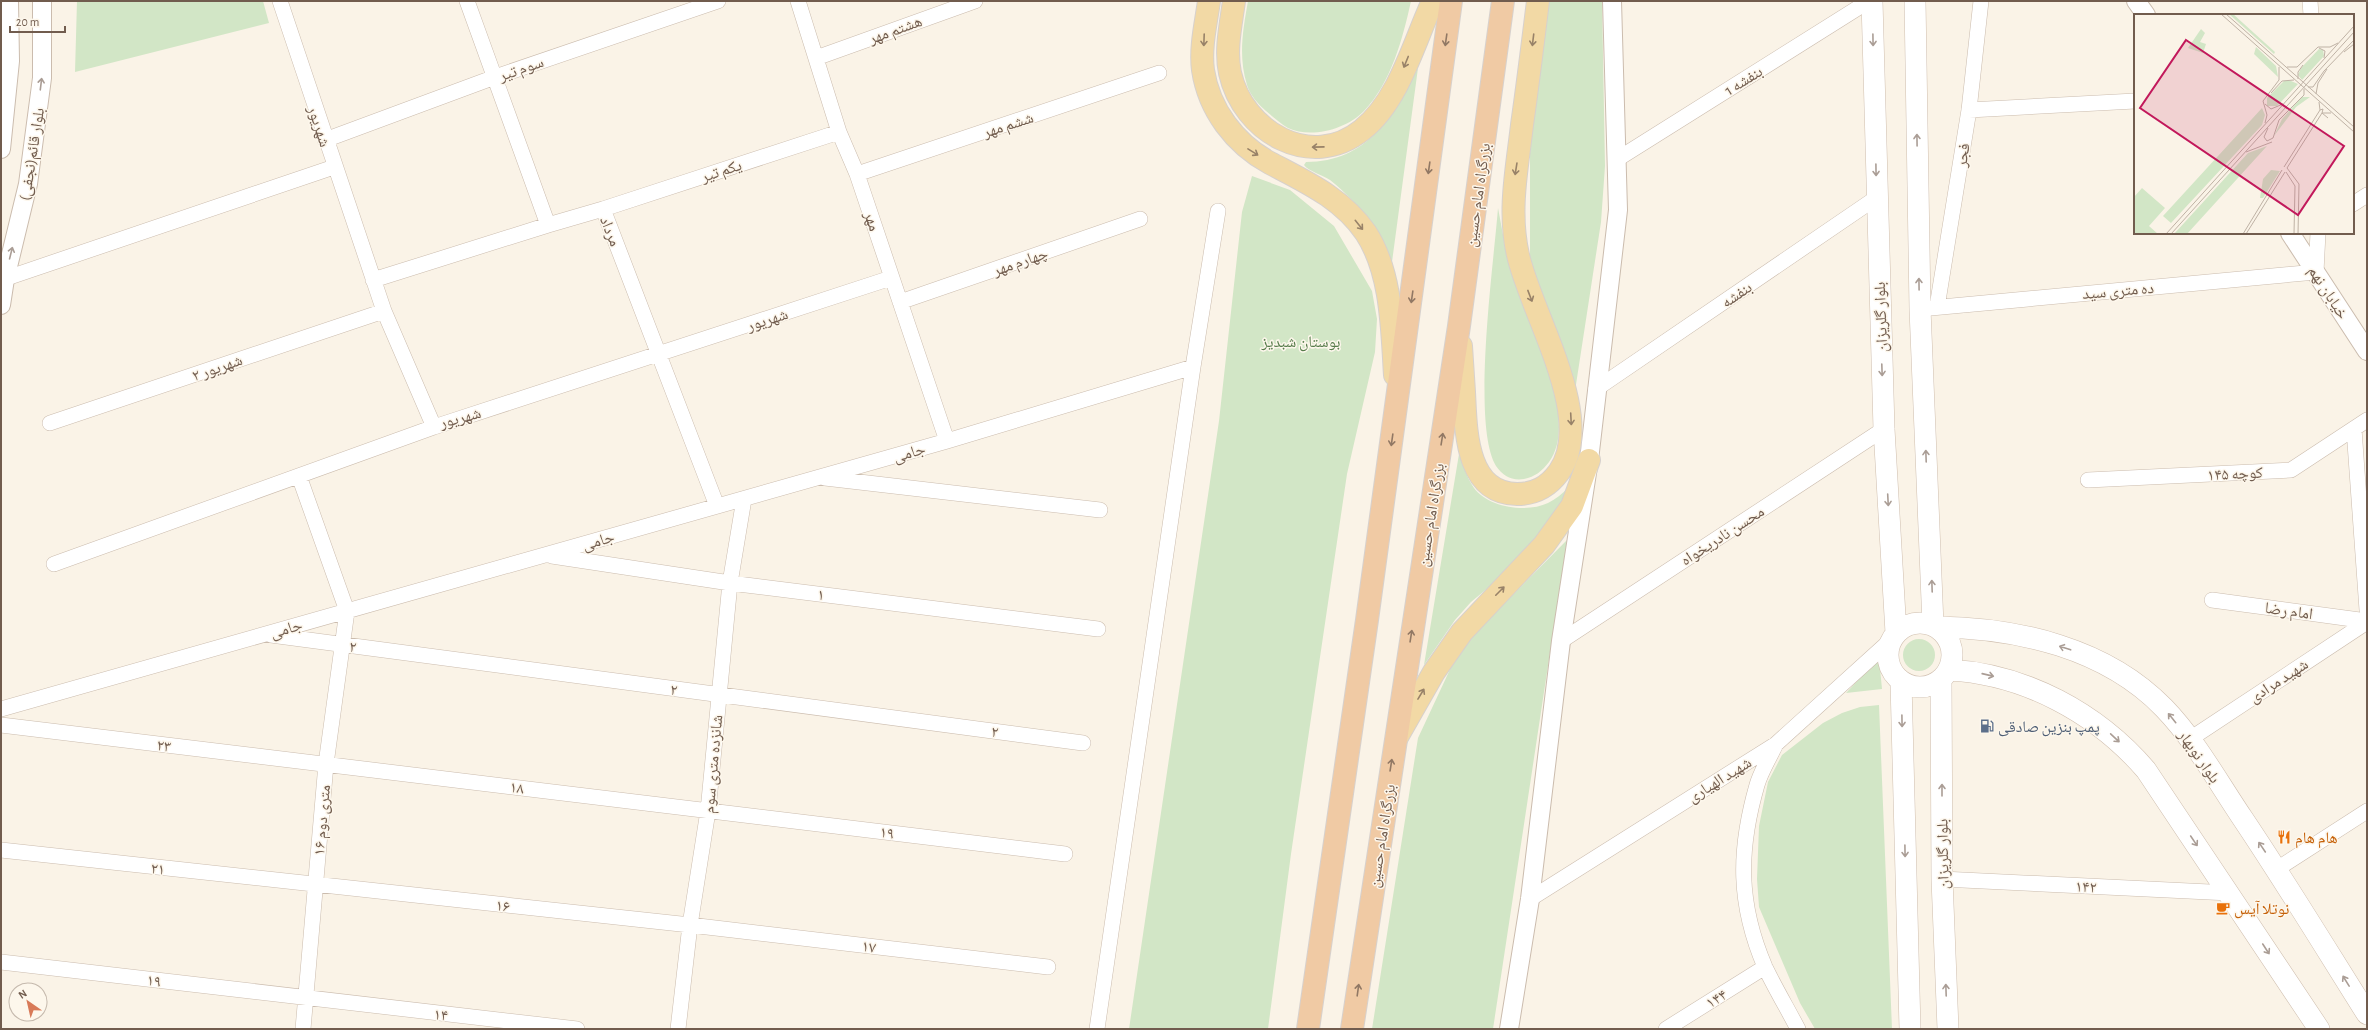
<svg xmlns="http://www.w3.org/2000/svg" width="2368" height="1030" viewBox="0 0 2368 1030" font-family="'Alegreya Sans','Noto Naskh Arabic',sans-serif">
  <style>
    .green { fill: #d2e6c6 }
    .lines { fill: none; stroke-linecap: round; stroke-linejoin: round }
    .minor-casing { stroke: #cbbcae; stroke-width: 16 }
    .tertiary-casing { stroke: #cbbcae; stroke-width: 20 }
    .secondary-casing { stroke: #cfbeae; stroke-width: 22 }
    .primary-casing { stroke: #d7d1cd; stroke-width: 24 }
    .trunk-casing { stroke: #d7d1cd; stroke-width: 24 }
    .minor { stroke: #fff; stroke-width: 15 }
    .tertiary { stroke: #fff; stroke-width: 18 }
    .secondary { stroke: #fff; stroke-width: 21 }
    .primary { stroke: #f2d9a5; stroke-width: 22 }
    .trunk { stroke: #f0caa4; stroke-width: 22 }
    .oneway { stroke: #988268 }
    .oneway2 { stroke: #917864 }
    .oneway3 { stroke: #aa9d95 }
    .labels { text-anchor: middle; stroke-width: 3; stroke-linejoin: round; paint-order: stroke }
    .street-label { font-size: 16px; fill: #715c4e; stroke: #fdf7ec }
    .park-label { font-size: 16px; fill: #567b4a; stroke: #fdf7ec }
    .service-label { font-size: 16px; fill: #4e5e75; stroke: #fdf7ec; text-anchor: start }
    .food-label { font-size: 16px; fill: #c56008; stroke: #fdf7ec; text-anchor: start }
    .inset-road { fill: none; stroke: #bfb2a5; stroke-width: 1 }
    .view { fill: #c2185b; fill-opacity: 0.15; stroke: #c2185b; stroke-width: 2 }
    .inset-edge { fill: none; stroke: #715c4e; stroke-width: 2 }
  </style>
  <rect width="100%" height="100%" fill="#faf3e7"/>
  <!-- green -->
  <path class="green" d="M77,1H263L269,23L75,72Z
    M1248,1H1411C1403,38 1391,83 1364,111C1347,129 1311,139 1288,128C1280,123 1273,117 1266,111C1258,104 1250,95 1247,85C1238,56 1243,30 1248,1Z
    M1548,1H1602L1605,166L1601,222L1575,391L1530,259V153Z
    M1418,68L1392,262L1388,260C1372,224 1362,206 1330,180C1323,175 1308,171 1304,165L1306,162C1367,162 1393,117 1418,68Z
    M1252,176L1290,190L1334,226L1372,291L1377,319L1375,352L1347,474L1291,854L1268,1029H1129L1219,421L1242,212Z
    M1498,208C1503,234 1507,259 1515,284C1530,329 1580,420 1549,462C1542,471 1535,477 1524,479C1512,481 1503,476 1496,466C1471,425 1494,261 1498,208Z
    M1459,454C1463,465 1467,478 1474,488C1489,508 1527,513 1548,503C1556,499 1562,494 1568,488L1564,509L1495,582L1471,602L1455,620L1424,665Z
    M1567,540L1493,1029H1372L1418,738L1460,648Z
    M1903 655a16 16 0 1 1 32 0a16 16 0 1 1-32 0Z
    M1879,658L1882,689L1846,693Z
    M1879,705L1892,1029H1815L1800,1003L1759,907L1757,879L1759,826L1768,782L1782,755L1823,723L1842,713L1860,707Z"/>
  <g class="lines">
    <!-- minor casing -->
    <g class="minor-casing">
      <path id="minor" d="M280,1L384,311L434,427L891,278
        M467,1L548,225L603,209L717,506
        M798,1L839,132L857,174L947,441
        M2310,1L2311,15
        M816,58L975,1
        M1969,110L2135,101
        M325,140L495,77L718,1
        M1616,160L1869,1
        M857,174L1159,73
        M2353,204L2367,195
        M603,209L839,132
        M1,280L334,167
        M373,280L548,225
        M900,302L1140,219
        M1937,307L1969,110L1981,1
        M1920,309L2316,272L2318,233
        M1596,389L1876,198
        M50,423L384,311
        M2354,429L2367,610
        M299,476L347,611L326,764L303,1029
        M825,478L1100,510
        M2088,480L2291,470L2367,420
        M552,556L730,583L1098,629
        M54,564L434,427
        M2212,600L2367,621
        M271,635L1083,743
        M1561,641L1884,429
        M1,709L947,441L1193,367
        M1,725L1065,854
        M2190,739L2367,622
        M1776,744C1770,757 1761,771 1757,785C1738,851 1738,904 1765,967C1775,988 1787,1008 1798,1029
        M1,850L690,925L1048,967
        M2277,869L2367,811
        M1942,879L2230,893
        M1530,899L1776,744L1892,639
        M1,962L577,1029
        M678,1029L690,925L708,811L730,583L744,499
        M1097,1029L1193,367L1218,211
        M1666,1029L1765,967"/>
    </g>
    <!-- tertiary casing -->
    <g class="tertiary-casing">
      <path id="tertiary" d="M2136,1L2146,15
        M1,149L10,61L9,1
        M2290,233L2367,351
        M1,305L5,279L28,184L42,78V1
        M1509,1029L1530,899L1561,641L1589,460L1618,210L1612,1"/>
    </g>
    <!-- secondary casing -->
    <g class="secondary-casing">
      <path id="secondary" d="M1872,1L1884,429L1896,633
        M1915,1L1920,309L1933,625
        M1888 655a32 32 0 1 1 64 0a32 32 0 1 1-64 0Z
        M1937,627C2018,628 2106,648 2164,708C2195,740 2218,782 2243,819C2286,883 2326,949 2367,1014
        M1949,670C2025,674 2097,713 2146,770L2319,1029
        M1941,680L1942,879L1948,1029
        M1901,682L1910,1029"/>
    </g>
    <!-- primary casing -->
    <g class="primary-casing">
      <path id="primary" d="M1209,1C1206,23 1200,48 1203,70C1209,110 1235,144 1270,163C1306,182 1342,198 1366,233C1392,273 1392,329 1395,375
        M1234,1C1231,24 1225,50 1230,73C1243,132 1311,171 1362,130C1399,101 1414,42 1433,1
        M1461,346C1462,362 1463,377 1464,392C1466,429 1465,493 1517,494C1535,494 1548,487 1559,472C1597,418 1531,314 1518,255C1508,211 1517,169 1522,125C1528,83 1533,42 1538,1
        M1397,737L1434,672L1462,632L1544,545L1572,506L1589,460"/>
    </g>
    <!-- trunk casing -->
    <g class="trunk-casing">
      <path id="trunk" d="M1308,1029L1367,620L1451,1
        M1352,1029L1459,326L1503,1"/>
    </g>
    <!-- minor -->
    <use href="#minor" class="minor"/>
    <!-- tertiary -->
    <use href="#tertiary" class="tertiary"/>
    <!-- secondary -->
    <use href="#secondary" class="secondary"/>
    <!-- primary -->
    <use href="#primary" class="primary"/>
    <!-- trunk -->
    <use href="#trunk" class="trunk"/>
  </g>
  <!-- one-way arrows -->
  <defs><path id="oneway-shaft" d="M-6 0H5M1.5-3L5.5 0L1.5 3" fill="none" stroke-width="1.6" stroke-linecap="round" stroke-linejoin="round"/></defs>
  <g class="oneway">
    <use href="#oneway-shaft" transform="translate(1204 40) rotate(92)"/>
    <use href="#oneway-shaft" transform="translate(1533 40) rotate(97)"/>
    <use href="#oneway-shaft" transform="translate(1406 62) rotate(112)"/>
    <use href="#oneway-shaft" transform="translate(1318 147) rotate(179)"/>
    <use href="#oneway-shaft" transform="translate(1253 152) rotate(32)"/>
    <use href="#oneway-shaft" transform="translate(1516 169) rotate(99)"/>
    <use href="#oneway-shaft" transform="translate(1359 225) rotate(51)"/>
    <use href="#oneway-shaft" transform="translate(1530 296) rotate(69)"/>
    <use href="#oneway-shaft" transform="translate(1571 419) rotate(87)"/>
    <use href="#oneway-shaft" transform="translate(1500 591) rotate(-45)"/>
    <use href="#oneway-shaft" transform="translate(1421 694) rotate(-59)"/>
  </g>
  <g class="oneway2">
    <use href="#oneway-shaft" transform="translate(1446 40) rotate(98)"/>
    <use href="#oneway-shaft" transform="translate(1429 168) rotate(98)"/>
    <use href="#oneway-shaft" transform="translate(1412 297) rotate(98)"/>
    <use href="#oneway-shaft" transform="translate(1442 439) rotate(-81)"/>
    <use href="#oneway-shaft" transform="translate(1392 440) rotate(98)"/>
    <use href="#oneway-shaft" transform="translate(1411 636) rotate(-81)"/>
    <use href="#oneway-shaft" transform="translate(1391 765) rotate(-81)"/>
    <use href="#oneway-shaft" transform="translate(1358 990) rotate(-82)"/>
  </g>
  <g class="oneway3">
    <use href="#oneway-shaft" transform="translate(1873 40) rotate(89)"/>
    <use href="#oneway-shaft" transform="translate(41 84) rotate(-83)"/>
    <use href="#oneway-shaft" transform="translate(1917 140) rotate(-91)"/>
    <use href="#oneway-shaft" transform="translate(1876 170) rotate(89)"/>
    <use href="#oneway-shaft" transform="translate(11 253) rotate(-76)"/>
    <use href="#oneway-shaft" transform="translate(1919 284) rotate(-91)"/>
    <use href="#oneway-shaft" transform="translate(1882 370) rotate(88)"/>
    <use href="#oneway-shaft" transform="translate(1926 456) rotate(-92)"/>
    <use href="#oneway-shaft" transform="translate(1888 500) rotate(87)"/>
    <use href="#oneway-shaft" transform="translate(1932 586) rotate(-92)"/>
    <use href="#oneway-shaft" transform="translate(2065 648) rotate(-162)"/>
    <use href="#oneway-shaft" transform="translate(1988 675) rotate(13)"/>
    <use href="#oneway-shaft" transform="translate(2172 718) rotate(-129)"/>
    <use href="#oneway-shaft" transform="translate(1902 721) rotate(89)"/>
    <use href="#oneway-shaft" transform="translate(2115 738) rotate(43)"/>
    <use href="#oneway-shaft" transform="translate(1942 790) rotate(-90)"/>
    <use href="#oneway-shaft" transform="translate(2194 841) rotate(56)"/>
    <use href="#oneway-shaft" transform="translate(2262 847) rotate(-124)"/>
    <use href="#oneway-shaft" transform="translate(1905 851) rotate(89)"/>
    <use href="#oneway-shaft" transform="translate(2266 949) rotate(57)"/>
    <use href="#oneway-shaft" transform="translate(2346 981) rotate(-122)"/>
    <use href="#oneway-shaft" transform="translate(1946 990) rotate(-92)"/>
  </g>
  <!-- icons -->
  <defs>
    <g id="fuel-bare" transform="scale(1.08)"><path d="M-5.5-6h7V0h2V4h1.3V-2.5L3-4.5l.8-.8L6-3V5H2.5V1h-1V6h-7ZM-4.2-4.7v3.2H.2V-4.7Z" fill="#5c6f8a" stroke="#fdf7ec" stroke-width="2.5" paint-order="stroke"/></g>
    <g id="restaurant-bare" transform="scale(1.08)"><path d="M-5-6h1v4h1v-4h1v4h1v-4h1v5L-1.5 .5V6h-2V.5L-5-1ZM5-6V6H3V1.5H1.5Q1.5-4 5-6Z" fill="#e8710a" stroke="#fdf7ec" stroke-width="2.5" paint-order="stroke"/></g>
    <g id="cafe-bare" transform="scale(1.08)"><path d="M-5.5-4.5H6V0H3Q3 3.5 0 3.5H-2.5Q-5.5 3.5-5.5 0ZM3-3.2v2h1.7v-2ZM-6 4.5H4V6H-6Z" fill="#e8710a" stroke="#fdf7ec" stroke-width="2.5" paint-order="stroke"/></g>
  </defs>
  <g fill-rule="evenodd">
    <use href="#fuel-bare" x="1987" y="726"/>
    <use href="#restaurant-bare" x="2284" y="837"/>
    <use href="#cafe-bare" x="2223" y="908"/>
  </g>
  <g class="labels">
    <!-- street labels -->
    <g class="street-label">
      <text transform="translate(895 29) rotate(-20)" y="6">هشتم مهر</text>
      <text transform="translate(521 68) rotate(-19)" y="6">سوم تیر</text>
      <text transform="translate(1743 80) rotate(-32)" y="6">بنفشه 1</text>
      <text transform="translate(1008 124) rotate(-18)" y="6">ششم مهر</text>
      <text transform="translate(320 126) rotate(72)" y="6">شهریور</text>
      <text transform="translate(31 154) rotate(-81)" y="6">بلوار قائم(نجفی)</text>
      <text transform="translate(1962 155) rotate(-81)" y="6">فجر</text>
      <text transform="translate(721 170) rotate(-18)" y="6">یکم تیر</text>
      <text transform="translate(1477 195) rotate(-82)" y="6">بزرگراه امام حسین</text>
      <text transform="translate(873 221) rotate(72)" y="6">مهر</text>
      <text transform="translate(611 231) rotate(68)" y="6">مرداد</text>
      <text transform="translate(1020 261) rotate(-19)" y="6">چهارم مهر</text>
      <text transform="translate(2118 290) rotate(-5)" y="6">ده متری سید</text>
      <text transform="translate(2329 292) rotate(57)" y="6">خیابان نهم</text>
      <text transform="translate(1736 294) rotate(-34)" y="6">بنفشه</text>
      <text transform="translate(1880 317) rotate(-92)" y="6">بلوار گلریزان</text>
      <text transform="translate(767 319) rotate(-18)" y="6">شهریور</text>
      <text transform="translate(217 367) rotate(-19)" y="6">شهریور ۲</text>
      <text transform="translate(460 417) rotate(-15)" y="6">شهریور</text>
      <text transform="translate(909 452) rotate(-16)" y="6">جامی</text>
      <text transform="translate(2235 473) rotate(-3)" y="6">کوچه ۱۴۵</text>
      <text transform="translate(1430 515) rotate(-81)" y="6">بزرگراه امام حسین</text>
      <text transform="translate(1722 535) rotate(-33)" y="6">محسن نادریخواه</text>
      <text transform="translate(598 540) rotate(-16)" y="6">جامی</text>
      <text transform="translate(821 594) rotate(7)" y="6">۱</text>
      <text transform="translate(2289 610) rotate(8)" y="6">امام رضا</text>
      <text transform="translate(286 628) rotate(-16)" y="6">جامی</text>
      <text transform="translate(353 646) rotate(8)" y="6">۲</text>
      <text transform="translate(2278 680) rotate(-33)" y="6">شهید مرادی</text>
      <text transform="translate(674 689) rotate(8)" y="6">۲</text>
      <text transform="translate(995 731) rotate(8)" y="6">۲</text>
      <text transform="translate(164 745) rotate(7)" y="6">۲۳</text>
      <text transform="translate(2200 756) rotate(55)" y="6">بلوار نوبهار</text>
      <text transform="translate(712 764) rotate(-85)" y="6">شانزده متری سوم</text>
      <text transform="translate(1719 779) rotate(-32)" y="6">شهید الهیاری</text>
      <text transform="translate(517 787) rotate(7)" y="6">۱۸</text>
      <text transform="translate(321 820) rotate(-85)" y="6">۱۶ متری دوم</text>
      <text transform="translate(887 832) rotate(7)" y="6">۱۹</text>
      <text transform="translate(1381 836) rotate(-81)" y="6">بزرگراه امام حسین</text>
      <text transform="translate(1942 854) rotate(-91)" y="6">بلوار گلریزان</text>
      <text transform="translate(158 868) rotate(6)" y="6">۲۱</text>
      <text transform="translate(2086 886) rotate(3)" y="6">۱۴۲</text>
      <text transform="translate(503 905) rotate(6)" y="6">۱۶</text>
      <text transform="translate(869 946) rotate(7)" y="6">۱۷</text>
      <text transform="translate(154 980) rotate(7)" y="6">۱۹</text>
      <text transform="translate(1716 998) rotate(-32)" y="6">۱۴۴</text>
      <text transform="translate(441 1014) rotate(6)" y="6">۱۴</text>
    </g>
    <!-- park labels -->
    <g class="park-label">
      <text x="1301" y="347">بوستان شبدیز</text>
    </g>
    <!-- service labels -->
    <g class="service-label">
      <text x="1998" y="732">پمپ بنزین صادقی</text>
    </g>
    <!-- food labels -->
    <g class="food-label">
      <text x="2295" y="843">هام هام</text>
      <text x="2234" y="914">نوتلا آیس</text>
    </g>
  </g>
  <!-- overview -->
  <g transform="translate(2134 14)">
    <rect width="220" height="220" fill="#faf3e7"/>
    <path d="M95,0H99L141,38L140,40ZM67,15L71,19L66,28L72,30L69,39L54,34ZM122,33L142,52L144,63L120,40ZM185,35L189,36L190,42L168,66L164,61L167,54ZM150,67H157L164,70L143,92H133V84ZM168,83H176L162,93L140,122L148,105ZM128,94L131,101L128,111L37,209L29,202ZM133,132L53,220H40L114,139ZM137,156L146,157L129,184H126L129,165ZM8,174L31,194L15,212L24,220H0V183Z" fill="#d2e6c6"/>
    <path class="inset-road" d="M87,0L220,118M92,0L220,113M185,34L191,37L190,44M210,38L220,30M153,53H163L184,33H196L204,29M164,65V58L169,51M174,73H179L190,57L220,26M137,79L148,67L160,66M182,80L184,69L193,55M131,90L137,95L149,90M186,96L189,95L188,99L194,104M131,109L133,101L129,87L145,66V53M134,114L130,123L133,127L139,124L145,106L170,81V75M112,138L138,128M150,153L186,96L185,88M153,154L188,99H197M153,154L165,170L164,220M152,158L161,172L160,220M32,220L220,12M37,220L220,18M109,220L148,156M112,220L151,158"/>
    <path class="view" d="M52,26L210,132L164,201L6,94Z"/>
    <rect width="220" height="220" class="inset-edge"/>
  </g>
  <!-- border -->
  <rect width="2368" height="1030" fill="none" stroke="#715c4e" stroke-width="4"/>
  <!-- north arrow -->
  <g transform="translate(28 1002) rotate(326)"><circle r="19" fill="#fdf7ec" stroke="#c5b9ad"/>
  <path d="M0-3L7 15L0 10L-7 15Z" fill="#d87a58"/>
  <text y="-6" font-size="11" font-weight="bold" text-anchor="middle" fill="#715c4e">N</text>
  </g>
  <!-- scale -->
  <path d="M10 26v6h55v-6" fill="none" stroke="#715c4e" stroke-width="2"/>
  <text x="16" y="26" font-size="12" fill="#715c4e" stroke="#fdf7ec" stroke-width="3" paint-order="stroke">20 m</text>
</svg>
